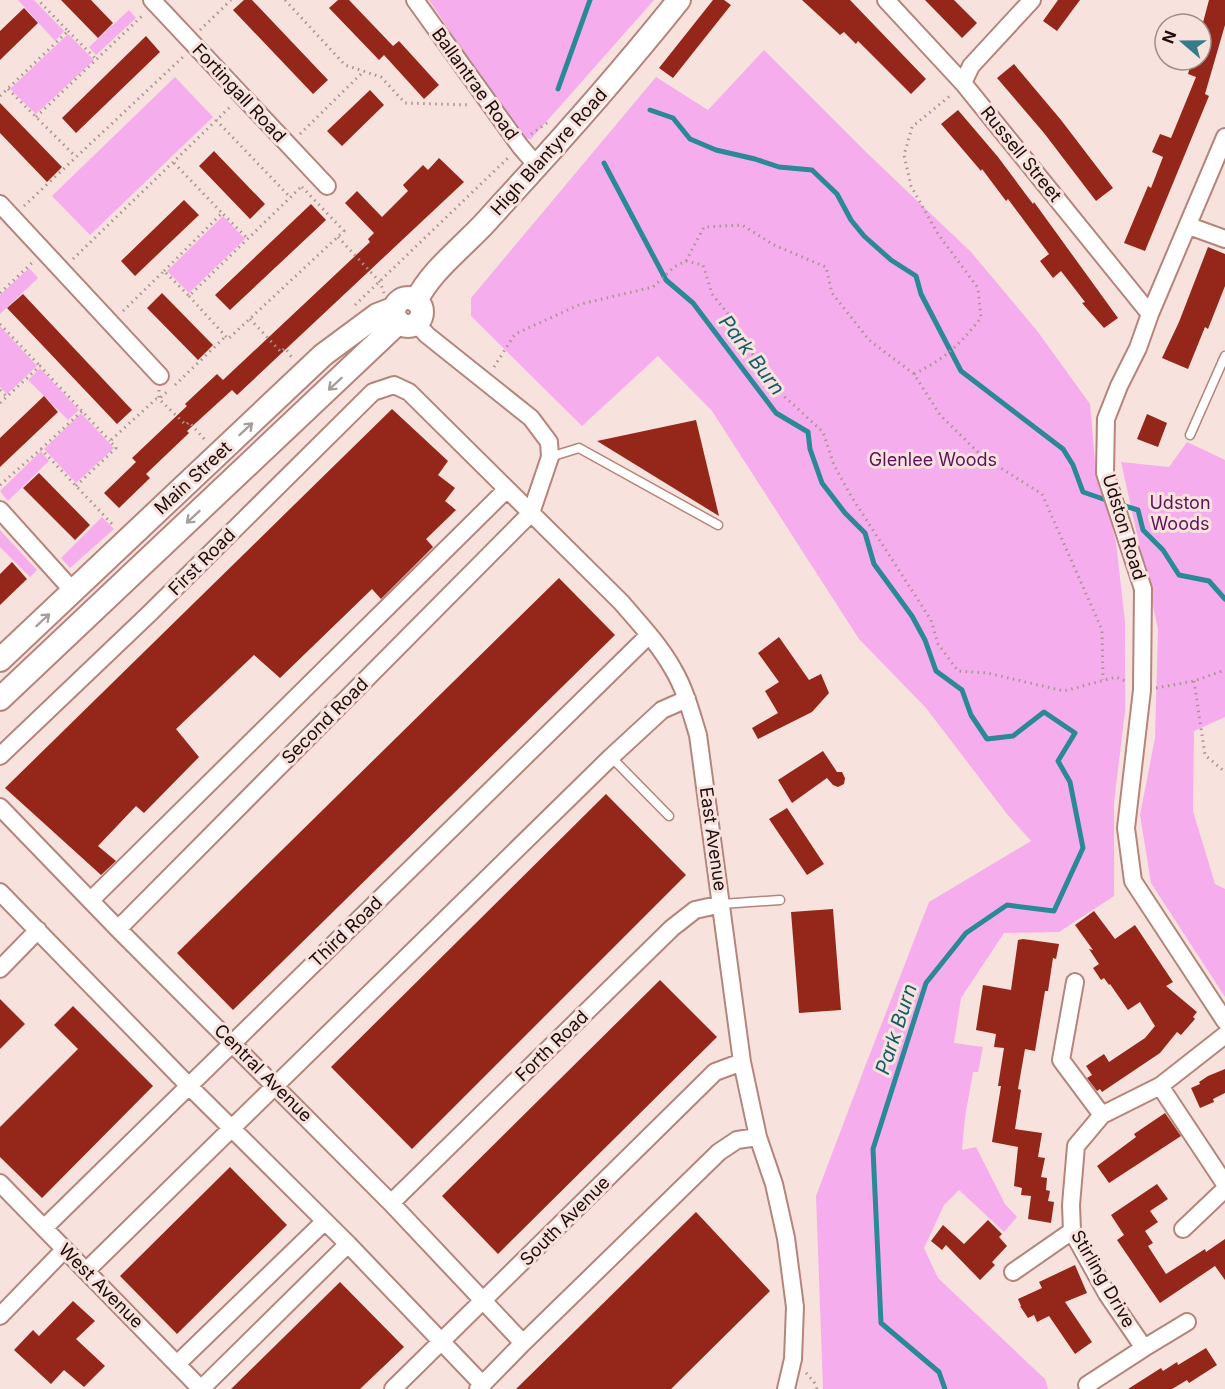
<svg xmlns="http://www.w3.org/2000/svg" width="1225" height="1389" viewBox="0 0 1225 1389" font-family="Inter,sans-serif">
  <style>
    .green { fill: #f6aded }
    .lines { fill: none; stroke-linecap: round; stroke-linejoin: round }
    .stream { stroke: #2b8897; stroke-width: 5 }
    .building { fill: #942719 }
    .service-casing { stroke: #b5857c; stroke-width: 11 }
    .minor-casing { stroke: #b5857c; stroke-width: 20 }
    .secondary-casing { stroke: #b5857c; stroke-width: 26 }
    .path { stroke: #a99491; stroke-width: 3; stroke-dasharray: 1.5 4.5; stroke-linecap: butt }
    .service { stroke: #fff; stroke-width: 8 }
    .minor { stroke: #fff; stroke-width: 16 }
    .secondary { stroke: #fff; stroke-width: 22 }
    .oneway { stroke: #a59e9d }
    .labels { text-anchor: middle; stroke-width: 6; stroke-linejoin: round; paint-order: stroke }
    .street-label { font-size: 18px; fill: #1e0d0a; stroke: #f8e2de }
    .park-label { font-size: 18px; fill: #600f5b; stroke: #f8e2de }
    .water-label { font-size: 20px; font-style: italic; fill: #105c68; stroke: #f8e2de }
  </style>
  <rect width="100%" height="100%" fill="#f8e2de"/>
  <!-- green -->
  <path class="green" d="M18,0H34L64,31L55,41Z
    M429,0H654L531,139L522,138Z
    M129,10L136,18L96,55L89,47Z
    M68,34L94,60L36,114L10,89Z
    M764,50L868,154L971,252L1038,332L1090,404L1095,462L1116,542L1125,622V711L1114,803V896L1059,932L1004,933L961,998L954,1043L983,1047L978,1072H973L965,1117L962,1150L976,1147L1005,1204L1017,1217L1004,1232L959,1190L944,1205L924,1248L938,1278L1045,1379L1048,1389H823L816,1196L866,1064L929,902L1031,841L1007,814L926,708L859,639L712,411L658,356L582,426L471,316V298L656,77L708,110Z
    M175,77L213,117L90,235L52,196Z
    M223,216L245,239L189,293L167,271Z
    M29,268L38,278L0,314V295Z
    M0,326L37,366L7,394L0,387Z
    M40,368L79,410L68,420L28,380Z
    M81,413L114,448L76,483L44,449Z
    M1187,442L1225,460V717L1194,731L1193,811L1215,884L1225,889V997L1151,883L1140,815L1155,738L1158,629L1121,462L1169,467Z
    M41,451L49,461L8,501L0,491Z
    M102,517L114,529L70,568L61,558Z
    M0,530L37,570L30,577L0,547Z"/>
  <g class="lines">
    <!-- stream -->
    <path class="stream" d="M558,89L590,0
      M650,110L673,118L690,139L716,150L755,159L779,167L812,170L837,194L851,220L864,236L891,260L916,276L921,294L961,371L1063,449L1073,465L1083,492L1109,501
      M604,163L666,280L693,303L776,413L808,432L810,449L822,483L845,513L865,533L874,564L912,616L925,640L936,671L962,690L971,715L987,739L1013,736L1044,712L1075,733L1058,761L1070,782L1083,848L1054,911L1007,905L966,933L926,983L873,1149L881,1323L939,1372L945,1389
      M1118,504L1138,510L1143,530L1163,550L1179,575L1209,581L1225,599"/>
  </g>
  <!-- building -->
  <path class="building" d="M61,0H91L113,23L98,38Z
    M244,0H252L328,80L313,94L233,10Z
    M338,0H349L393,46L399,41L439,85L424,99L384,55L379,60L329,8Z
    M713,0H724L731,5L673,78L659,68Z
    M802,0H850L926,79L911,94L858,41L856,44L844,32L840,35Z
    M925,0H954L977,23L962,38Z
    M1058,0H1080L1057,31L1043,21Z
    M1209,0H1225V25L1205,94L1209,96L1145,251L1124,243L1148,186L1151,188L1163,157L1152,152L1160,134L1171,138L1196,77L1188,74L1192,60H1201V30Z
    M24,8L38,23L0,60V31Z
    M146,36L160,52L76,133L62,118Z
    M1014,64L1061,120L1113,188L1096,201L1044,133L997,78Z
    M370,90L384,105L342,146L327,131Z
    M0,103L62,167L47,182L0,133Z
    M958,110L998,157L1033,204L1034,202L1118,318L1104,328L1082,303L1085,302L1061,271L1053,278L1040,261L1049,254L1008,199L1006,201L982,169L981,171L941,124Z
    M214,151L265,204L250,219L199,166Z
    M439,158L464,182L237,395L232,390L187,431L189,433L146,474L150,478L119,508L104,493L136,462L132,458L187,406L185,404L217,374L223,380L370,242L368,239L374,233L345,203L357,191L382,217L408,191L403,185L423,165L428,170Z
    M184,200L199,215L135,276L121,261Z
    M311,204L326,220L230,310L215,295Z
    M1208,247L1225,254V286L1208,329L1205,327L1188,369L1162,358L1179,322Z
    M162,293L213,345L198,360L147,308Z
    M23,294L132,410L117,424L7,308Z
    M44,396L58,412L0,467V438Z
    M392,409L448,461L438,475L455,488L445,501L456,510L426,539L433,547L381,599L372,589L280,678L254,655L176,729L199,757L144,813L136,806L98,846L116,861L101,875L5,788Z
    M1147,414L1167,423L1158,447L1137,439Z
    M696,420L719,516L597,441Z
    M39,473L90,525L75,540L23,488Z
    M12,562L27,579L0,605V574Z
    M559,578L615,635L233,1010L177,953Z
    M779,637L809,680L821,674L829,693L812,712L758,739L752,728L778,713L765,691L779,682L758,653Z
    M823,751L837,772H842L845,778L844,784L838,787L833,785L827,778L792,803L778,780Z
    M606,794L686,875L412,1149L331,1067Z
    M787,808L824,864L807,875L769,819Z
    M833,909L841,1010L799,1013L791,912Z
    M1094,911L1115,939L1135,925L1173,982L1166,986L1197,1012L1193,1017L1195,1019L1181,1035L1177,1032L1160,1053L1102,1092L1100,1089L1097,1091L1087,1078L1092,1075L1086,1066L1104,1054L1109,1062L1145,1038L1155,1026L1140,1002L1128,1010L1110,984L1109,985L1104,978L1101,980L1093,968L1099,964L1089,949L1093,950L1075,925Z
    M1023,939L1059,944L1056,959L1053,958L1048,991H1045L1035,1051L1025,1049L1018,1089L1021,1090L1015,1129L1042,1133L1038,1157L1045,1158L1041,1177L1047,1178L1046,1190L1050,1191L1048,1201L1054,1202L1051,1223L1028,1219L1031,1196L1021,1195L1022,1188L1014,1186L1018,1147L992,1142L1001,1086H998L1004,1048L994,1047L996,1034L976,1030L983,985L1011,990L1018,940Z
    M660,980L717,1037L498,1254L442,1196Z
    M0,999L25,1024L0,1049Z
    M73,1006L153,1086L42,1198L0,1157V1127L78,1049L54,1025Z
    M1225,1069V1093L1213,1099L1214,1102L1200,1108L1191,1088L1200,1084L1199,1082L1208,1076Z
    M1165,1113L1181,1136L1109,1183L1097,1166L1136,1137L1134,1134Z
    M230,1167L287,1225L177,1334L120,1276Z
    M1157,1184L1168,1199L1150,1211L1158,1222L1145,1231L1153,1243L1148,1246L1166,1274L1205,1249L1206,1252L1225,1239V1280L1215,1266L1160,1303L1117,1240L1124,1235L1111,1215Z
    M696,1212L770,1291L671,1389H516Z
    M988,1220L1002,1234L999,1237L1007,1246L992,1262L995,1265L980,1280L946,1245L942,1250L931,1241L943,1225L964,1244Z
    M1075,1265L1087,1293L1065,1302L1092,1342L1075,1354L1049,1316L1037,1322L1034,1315L1028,1318L1020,1306H1021L1018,1299L1042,1288L1039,1282Z
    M340,1282L404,1347L360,1389H231Z
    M73,1301L95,1321L76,1339L105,1366L84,1387L64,1370L51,1384L14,1350L33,1330L39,1336Z
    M1206,1348L1217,1365L1189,1383L1187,1380L1172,1389H1128L1161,1368L1163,1371L1177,1362L1178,1365Z"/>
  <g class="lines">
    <!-- service casing -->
    <g class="service-casing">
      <path id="service" d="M1190,435L1225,356
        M550,457L579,448L718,525
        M611,757L669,816
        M722,904L780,900"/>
    </g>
    <!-- minor casing -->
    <g class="minor-casing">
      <path id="minor" d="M152,0L327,186
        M415,0L520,146L537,166
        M886,0L963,83L1150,314
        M963,83L971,66L1032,0
        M1225,137L1150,314L1138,348L1119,386L1106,419L1105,473L1143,589L1142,690L1126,828L1133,881L1225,1021
        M0,204L160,376
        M1189,226L1225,239
        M0,510L73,591
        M0,756L150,613L373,392L394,385L409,392L621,602C639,623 659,644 673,669C685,689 691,712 698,735L742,1062L758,1137L774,1184L786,1238L795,1307L793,1359L786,1389
        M0,807L118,929L391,1203L523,1343
        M0,892L189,1086L348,1244L483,1385
        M91,900L507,489
        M118,929L531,513L550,457L549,442L531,418L427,335L416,323
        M0,969L38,930
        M1075,982L1061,1060L1102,1115
        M1160,1086L1225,1184
        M0,1183L201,1389
        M391,1203L672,928L695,910L722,904
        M44,1228L649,635
        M1183,1229L1225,1189
        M86,1271L611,757L662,710L687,699
        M1013,1272L1072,1231
        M0,1316L64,1250
        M1144,1348L1187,1322
        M177,1364L325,1221
        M1087,1385L1144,1348L1107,1294L1072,1231L1071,1205L1076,1146L1102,1115L1160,1086L1225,1035
        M201,1389L348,1244
        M393,1389L715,1072L742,1062
        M478,1389L523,1343L719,1152L737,1140L758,1137"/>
    </g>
    <!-- secondary casing -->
    <g class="secondary-casing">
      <path id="secondary" d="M394 312a14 14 0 1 1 28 0a14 14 0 1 1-28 0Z
        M416,301C429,275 451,257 472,236C483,226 493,214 503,203C564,137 623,70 679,0
        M0,660L323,355L377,315L395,308
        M0,699L399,322"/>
    </g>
    <!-- path -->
    <path class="path" d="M285,0L345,65L381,77L405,103L471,105
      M200,30L231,0
      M68,31L96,59
      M8,89L76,157
      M0,96L68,31L38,0
      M36,117L143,15
      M216,120L290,197
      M300,134L363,72
      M531,134L550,121
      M174,163L222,213
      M24,206L184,56
      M338,237L380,282L384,293
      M73,259L230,107
      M686,261L704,227L742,225L774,245L826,267L832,293L869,340L914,374L940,415L983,457L1042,494L1102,630L1103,680
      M164,271L222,213L248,239
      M0,293L34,261
      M189,296L228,339L344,231L302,187
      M355,305L510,156
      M123,311L164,271L189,296L303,185
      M250,319L281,352L285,348L293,359
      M0,324L40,366
      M494,367L515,334L581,304L653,287L674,267L686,261L703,265L712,294L728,314L739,336L785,397L823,432L834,465L851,496L931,620L938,644L958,671L987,673L1064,691L1116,677L1128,682
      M914,374C946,358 958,346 981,318L978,288L938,234L911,186L904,155L912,127L951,95
      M175,385L226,336
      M0,390L7,397
      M159,390V399L186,425L189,422L206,441
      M0,403L40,366L82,411
      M41,449L82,411L110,441
      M0,485L41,449L114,526
      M76,486L116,448L110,441L156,399H159L168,391
      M1194,681L1205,755L1225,772
      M1156,688L1194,681L1225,670
      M806,1373L814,1382L817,1389"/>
    <!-- service -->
    <use href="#service" class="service"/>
    <!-- minor -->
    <use href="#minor" class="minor"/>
    <!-- secondary -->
    <use href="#secondary" class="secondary"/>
  </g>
  <!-- one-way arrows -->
  <defs><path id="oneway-shaft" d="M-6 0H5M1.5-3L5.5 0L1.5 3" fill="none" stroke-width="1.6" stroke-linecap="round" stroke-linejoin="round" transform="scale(1.5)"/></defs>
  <g class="oneway">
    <use href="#oneway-shaft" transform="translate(335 384) rotate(137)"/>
    <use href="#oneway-shaft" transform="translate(246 429) rotate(-43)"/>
    <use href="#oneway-shaft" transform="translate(193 517) rotate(137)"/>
    <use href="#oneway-shaft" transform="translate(43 620) rotate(-43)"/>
  </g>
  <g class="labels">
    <!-- street labels -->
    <g class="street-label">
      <text transform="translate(475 84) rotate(54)" y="6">Ballantrae Road</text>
      <text transform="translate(239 93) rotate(47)" y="6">Fortingall Road</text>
      <text transform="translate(549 152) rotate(-48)" y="6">High Blantyre Road</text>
      <text transform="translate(1021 154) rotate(51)" y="6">Russell Street</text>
      <text transform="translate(193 478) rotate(-43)" y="6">Main Street</text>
      <text transform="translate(1124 527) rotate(73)" y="6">Udston Road</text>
      <text transform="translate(202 562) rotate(-45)" y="6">First Road</text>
      <text transform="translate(325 721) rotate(-45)" y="6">Second Road</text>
      <text transform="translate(713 839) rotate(82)" y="6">East Avenue</text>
      <text transform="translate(346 932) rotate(-44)" y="6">Third Road</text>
      <text transform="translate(552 1046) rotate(-44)" y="6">Forth Road</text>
      <text transform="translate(263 1073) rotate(45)" y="6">Central Avenue</text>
      <text transform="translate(565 1221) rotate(-45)" y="6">South Avenue</text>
      <text transform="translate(1103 1279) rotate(60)" y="6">Stirling Drive</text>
      <text transform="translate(101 1286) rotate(45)" y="6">West Avenue</text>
    </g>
    <!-- park labels -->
    <g class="park-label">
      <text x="933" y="466">Glenlee Woods</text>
      <text x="1180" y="509">Udston<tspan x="1180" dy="21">Woods</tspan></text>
    </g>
    <!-- water labels -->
    <g class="water-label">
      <text transform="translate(752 355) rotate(53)" y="7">Park Burn</text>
      <text transform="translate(896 1029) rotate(-72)" y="7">Park Burn</text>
    </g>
  </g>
  <!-- north arrow -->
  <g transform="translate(1183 42) rotate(290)"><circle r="28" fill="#f8e2de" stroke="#a18d89" stroke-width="1.5"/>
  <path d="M0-4.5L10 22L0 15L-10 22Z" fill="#357b88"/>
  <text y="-9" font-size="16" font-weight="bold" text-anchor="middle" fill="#1e0d0a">N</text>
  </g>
</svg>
